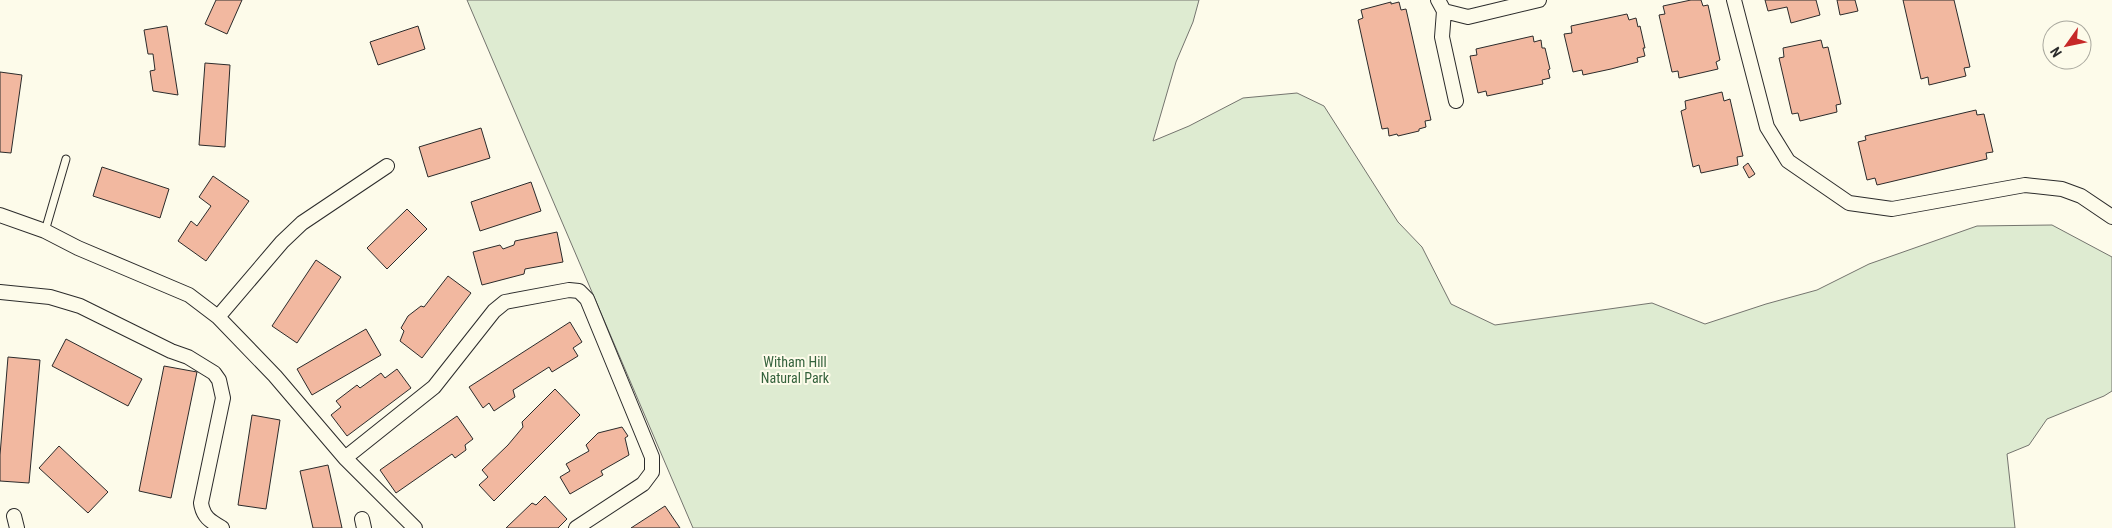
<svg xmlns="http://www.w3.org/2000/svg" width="2112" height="528" viewBox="0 0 2112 528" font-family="'Roboto Condensed',sans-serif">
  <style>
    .green { fill: #deebd1; stroke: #74746e }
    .building { fill: #f2b8a0; stroke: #2b2b2b }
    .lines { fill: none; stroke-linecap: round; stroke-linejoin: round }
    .service-casing { stroke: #2b2b2b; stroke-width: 9 }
    .minor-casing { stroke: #2b2b2b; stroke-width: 16 }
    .service { stroke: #fdfbea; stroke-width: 7 }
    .minor { stroke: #fdfbea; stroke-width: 14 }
    .labels { text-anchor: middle; stroke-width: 4; stroke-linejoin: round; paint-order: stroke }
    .park-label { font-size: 14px; fill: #34623c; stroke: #fdfbea }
  </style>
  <rect width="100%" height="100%" fill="#fdfbea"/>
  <!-- green -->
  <path class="green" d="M467,0H1199L1193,22L1176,62L1153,141L1189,126L1243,98L1297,93L1324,106L1398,222L1422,247L1451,304L1495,325L1652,303L1705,324L1766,304L1817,290L1869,264L1977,226L2052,225L2112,257V391L2104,396L2047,419L2029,445L2007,454L2015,528H693Z"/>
  <!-- building -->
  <path class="building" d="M216,0H242L227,34L205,24Z
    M1691,0H1701L1703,6L1708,5L1720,60L1716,62L1718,69L1679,78L1678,71L1672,72L1659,15L1665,14L1663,6Z
    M1765,0H1816L1820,15L1791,23L1787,7L1768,11Z
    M1837,0H1855L1858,11L1840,15Z
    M1903,0H1954L1970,67L1964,68L1966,76L1929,85L1928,77L1921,79Z
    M1391,2V4L1399,2L1401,10L1406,9L1431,120L1425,121L1426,127L1419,129V131L1398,136L1397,134L1389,136L1388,128L1382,129L1358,20L1363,18L1361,10Z
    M1627,14L1629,20L1636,18L1638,27L1640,26L1645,48H1643L1645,56L1637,58L1638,62L1611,69L1583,75L1582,70L1573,72L1564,34L1572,33L1571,26Z
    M167,26L178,95L153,91L150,71L155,70L153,54H148L144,30Z
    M418,26L425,49L378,65L370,42Z
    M1533,36L1534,42L1541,40L1542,48H1545L1550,69L1548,70L1550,78L1542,80L1543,84L1487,96L1486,91L1478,93L1470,56L1477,55L1476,49Z
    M1821,40L1823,48L1828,47L1841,104L1836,105L1837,112L1800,121L1798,113L1792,114L1779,58L1784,57L1783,48Z
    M205,63L230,65L225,147L199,145Z
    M0,72L22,75L11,153L0,152Z
    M1722,92L1724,101L1730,99L1743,156L1737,157L1738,165L1701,173L1699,165L1693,167L1681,111L1686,109L1685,101Z
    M1976,110L1977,115L1984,114L1993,152L1986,153L1987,159L1877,185L1875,178L1867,180L1858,142L1866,140L1865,136Z
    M481,128L490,158L428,177L419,147Z
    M1748,163L1755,174L1749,178L1743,167Z
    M102,167L169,189L160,218L93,196Z
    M213,176L249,201L206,261L178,241L191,221L197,226L211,206L199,197Z
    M531,182L541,211L480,231L471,202Z
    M407,209L427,229L387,269L367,248Z
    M557,232L563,262L525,269L524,274L482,285L473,252L500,245L503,249L514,245L515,241Z
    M316,260L341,277L297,343L272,326Z
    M448,276L471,293L422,358L400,341L404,331L401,328L408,316L421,306L424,307Z
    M570,322L582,342L573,348L578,356L552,372L549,367L513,390L515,397L494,411L489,403L483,408L469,387Z
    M366,329L381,355L312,395L297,369Z
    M66,339L142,379L128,406L52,366Z
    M8,357L40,360L29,483L0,481V455Z
    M164,366L197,372L171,498L139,491Z
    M397,369L411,388L347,436L331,415L341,407L336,401L357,385L360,388L381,373L385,378Z
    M555,389L580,415L494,501L479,485L488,477L482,470L508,445L523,427L522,422Z
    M252,415L280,420L266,509L238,505Z
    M457,416L473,439L465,445L466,450L455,458L452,454L396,493L380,470Z
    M622,427L628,436L625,438L629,455L601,471L603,475L570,494L560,477L570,471L566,464L589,451L586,445L598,433Z
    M59,446L108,492L88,513L39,468Z
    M328,465L342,528H313L300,471Z
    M545,496L567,519L558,528H506L532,503L536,505Z
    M665,506L680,528H631Z"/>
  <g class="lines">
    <!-- service casing -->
    <g class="service-casing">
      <path id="service" d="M45,231L66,159"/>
    </g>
    <!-- minor casing -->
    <g class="minor-casing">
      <path id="minor" d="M1438,0L1444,11L1468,17L1539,0
        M1734,0L1767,127L1788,161L1849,203L1892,209L2025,185L2062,189L2081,196L2112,217
        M1444,11L1442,37L1456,101
        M0,215L45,231L78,248L189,295L218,317L275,376L345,458L415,528
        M0,292L50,297L80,306L171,351L188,357L214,373L219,380L223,398L201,503C203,517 210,521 222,528
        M218,317L282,242L302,223L387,166
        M345,458L434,387L494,311L505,302L569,290L579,291L587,299L652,457V472L643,484L576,528
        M14,516L17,528
        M362,519L364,528"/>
    </g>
    <!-- service -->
    <use href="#service" class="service"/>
    <!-- minor -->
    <use href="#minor" class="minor"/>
  </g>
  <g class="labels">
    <!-- park labels -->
    <g class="park-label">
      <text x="795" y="367">Witham Hill<tspan x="795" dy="16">Natural Park</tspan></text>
    </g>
  </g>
  <!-- north arrow -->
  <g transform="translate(2067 45) rotate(237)"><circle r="24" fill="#fdfbea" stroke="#a9a89e"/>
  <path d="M0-4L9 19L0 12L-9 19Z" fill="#c62828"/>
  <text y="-8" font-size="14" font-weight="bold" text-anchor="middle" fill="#2b2b2b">N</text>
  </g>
</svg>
